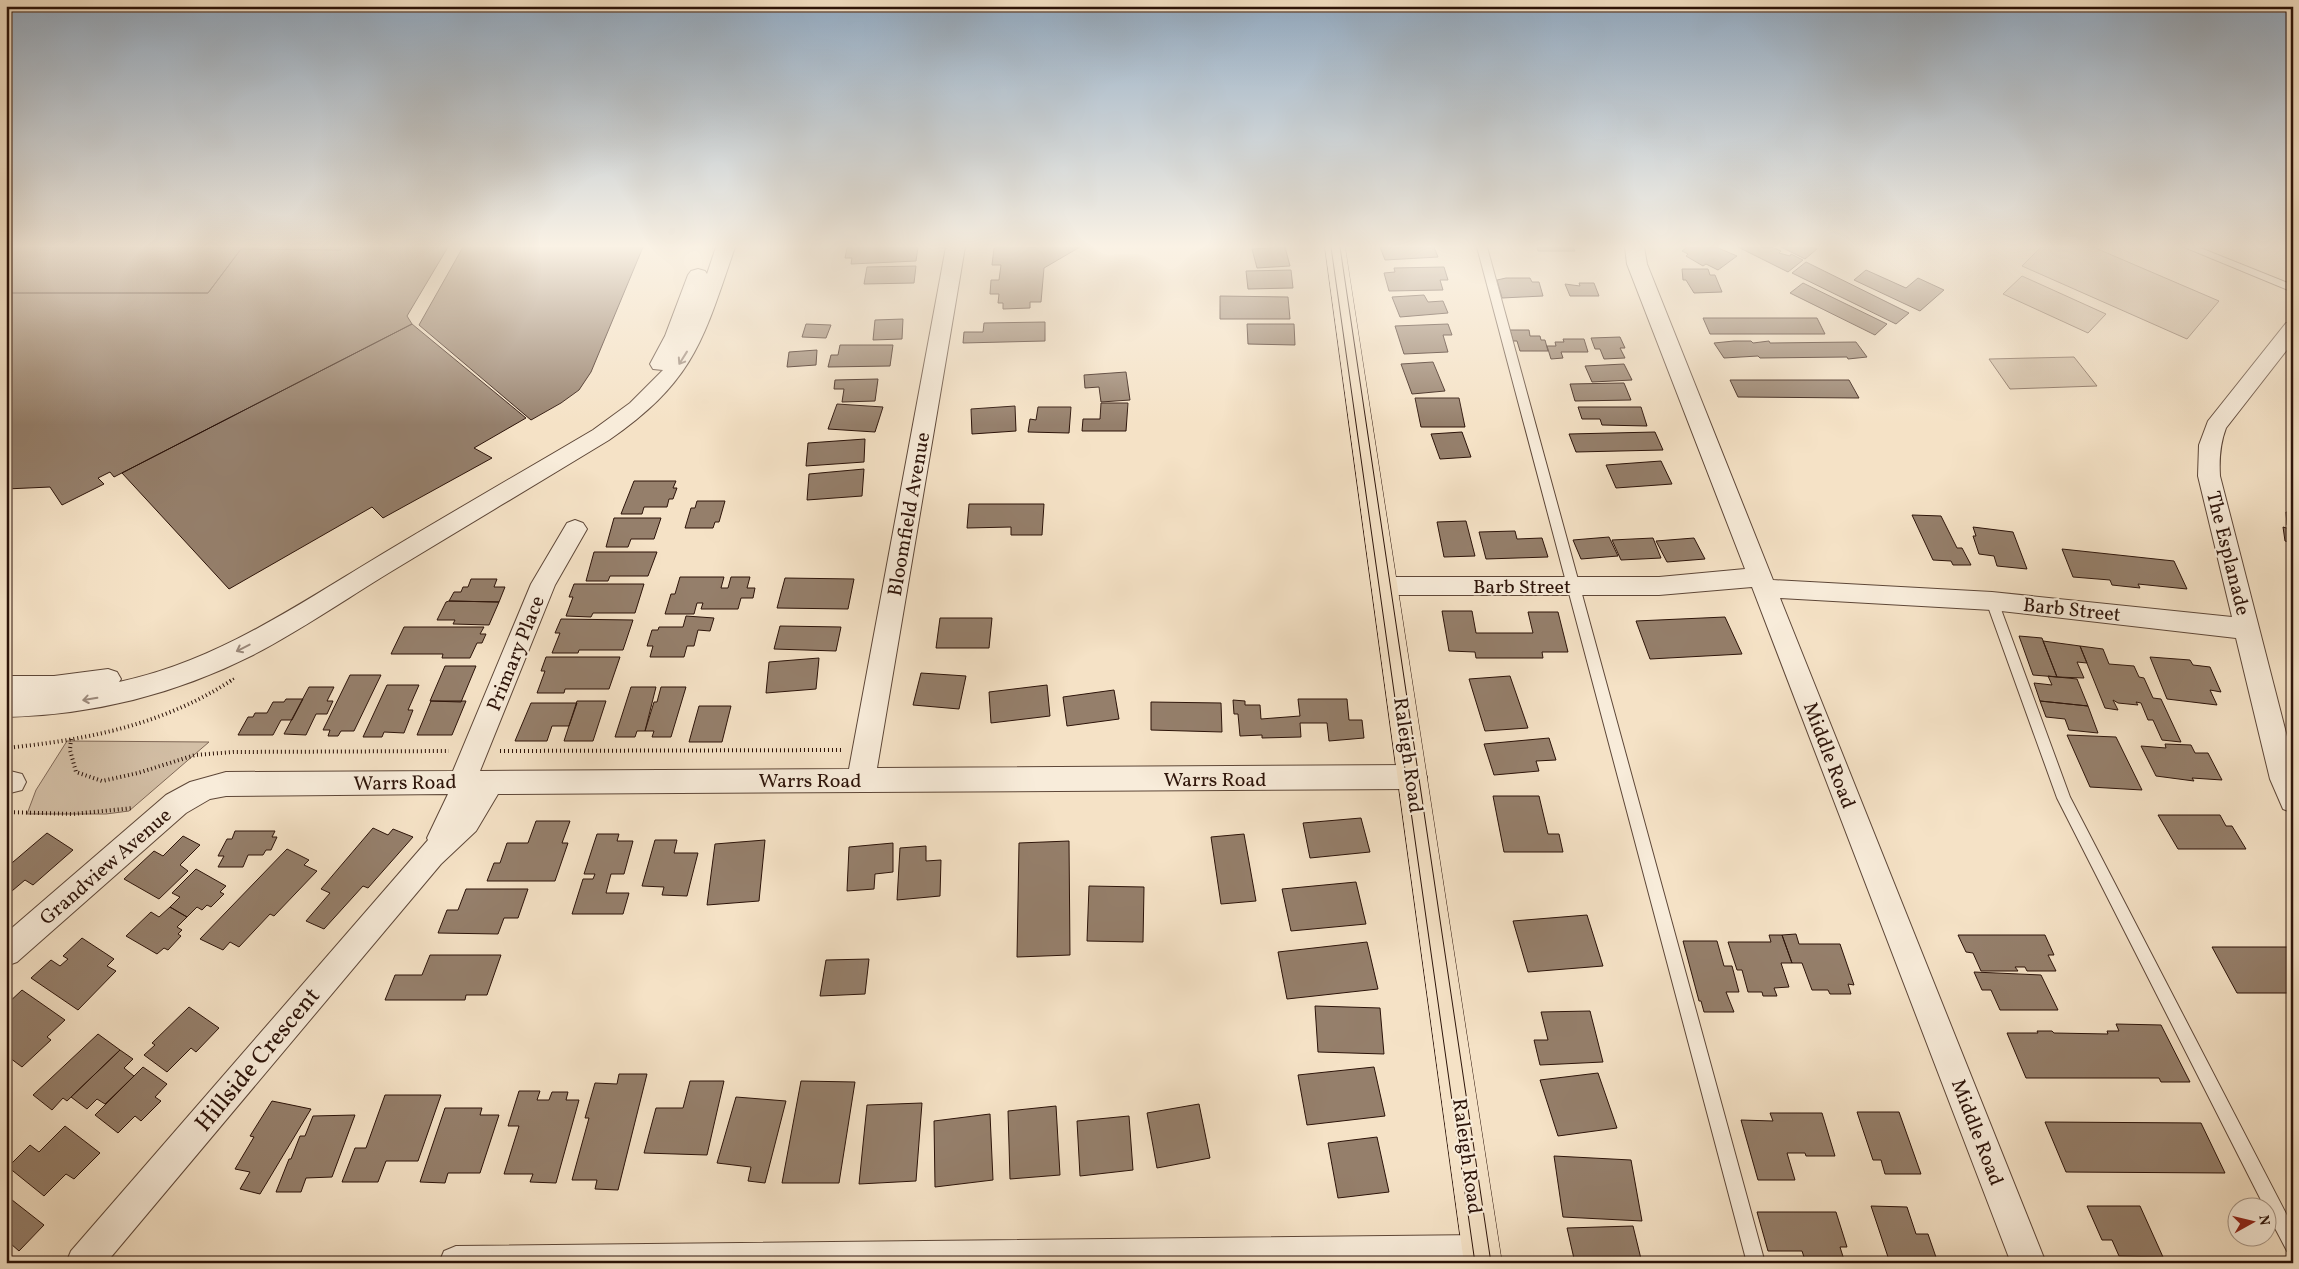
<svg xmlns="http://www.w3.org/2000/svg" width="2299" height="1269" viewBox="0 0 2299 1269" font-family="Vollkorn,serif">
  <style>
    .green { fill: #d3bfa6; stroke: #806958 }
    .building { fill: #957f6b; stroke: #2c1309 }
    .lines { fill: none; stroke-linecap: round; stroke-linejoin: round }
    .service-casing { stroke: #5e4738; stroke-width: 2 }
    .minor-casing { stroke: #5e4738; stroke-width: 2 }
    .primary-casing { stroke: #2c1309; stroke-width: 1 }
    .path-far1 { stroke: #2c1309; stroke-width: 2.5; stroke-dasharray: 1 2.5; stroke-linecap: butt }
    .path { stroke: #2c1309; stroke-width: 4; stroke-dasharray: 1 3; stroke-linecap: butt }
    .service { fill: #f8ecda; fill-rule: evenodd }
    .minor { fill: #f8ecda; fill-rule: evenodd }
    .primary { fill: #f5e2c6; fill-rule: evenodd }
    .tram { stroke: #2c1309; stroke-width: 1 }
    .oneway { stroke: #9c8a7c }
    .labels { text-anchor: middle; stroke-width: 4.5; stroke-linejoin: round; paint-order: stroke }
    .street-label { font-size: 20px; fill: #2c1309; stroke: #f8ecda }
    .near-street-label { font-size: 24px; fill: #2c1309; stroke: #f8ecda }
  </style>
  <rect width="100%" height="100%" fill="#f5e2c6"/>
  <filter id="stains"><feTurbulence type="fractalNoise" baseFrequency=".004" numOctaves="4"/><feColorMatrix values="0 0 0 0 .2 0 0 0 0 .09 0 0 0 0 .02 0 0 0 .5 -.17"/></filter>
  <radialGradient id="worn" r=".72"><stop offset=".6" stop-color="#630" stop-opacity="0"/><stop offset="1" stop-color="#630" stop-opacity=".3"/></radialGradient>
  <!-- green -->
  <path class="green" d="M2041,247H2093L2219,301L2187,339L2022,266Z
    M2022,276L2106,314L2088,333L2003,294Z
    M2074,357L2097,386L2010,389L1989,359Z
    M67,741L209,742L129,811L106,814H27L36,790Z"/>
  <!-- building -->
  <path class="building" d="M6,247H342L341,250L241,249L208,293H6Z
    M342,247H448L407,316L412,324L114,477L110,472L98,478L104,484L62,505L50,487L6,489V293H208L241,249L341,250Z
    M463,247H643L591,372L579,390L561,403L531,420L419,325Z
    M918,247L916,261L851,264L852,258H845L847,248Z
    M1080,247L1044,268L1041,302H1030V308L1003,309V303H998L999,294H990L991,280H999L1001,265H992L994,248Z
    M1285,247L1290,266L1257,268L1252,249Z
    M1380,247H1434L1438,257L1385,260Z
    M1537,247H1573L1575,251H1538Z
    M1687,247H1716L1737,256L1718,270L1706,264L1703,266L1686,256L1688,254L1682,251Z
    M1738,247H1772L1781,251L1779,253L1790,256L1791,254L1803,260L1788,272Z
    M1781,247H1814L1817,249L1805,259Z
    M1806,262L1909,313L1896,324L1792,273Z
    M916,266L914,283L864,284L867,267Z
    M1444,267L1448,280H1440L1443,290L1389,291L1384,273L1395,272L1394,268Z
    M1682,269H1708L1710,275H1715L1722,292L1694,293L1686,280H1683Z
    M1291,270L1293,288L1248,289L1246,271Z
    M1866,270L1906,288L1918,278L1944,290L1920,311L1854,280Z
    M1506,278H1530L1532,282H1539L1543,296L1502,298L1497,280Z
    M1579,283H1594L1599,296H1570L1565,284L1580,286Z
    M1803,283L1887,324L1875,335L1790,293Z
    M1424,295L1428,302L1443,301L1448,313L1400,317L1392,297Z
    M1220,296L1288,297L1290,319H1220Z
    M1703,318H1817L1825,334H1710Z
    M903,319L902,339L873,340L875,320Z
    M1045,322V341L963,343L964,332H983L984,323Z
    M412,324L526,418L474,448L492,458L383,518L372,507L229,589L122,473Z
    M806,324L831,325L826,338L802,337Z
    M1247,324H1294L1295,345L1248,344Z
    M1448,324L1452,335H1443L1448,352L1404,354L1395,326Z
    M1510,330H1529L1530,336H1540L1541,340H1545L1548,351H1520L1517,341H1513Z
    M1620,337L1625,348H1620L1625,358L1604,359L1600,349H1595L1591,338Z
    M1563,339H1584L1588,352H1561L1563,358L1551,359L1547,346H1556L1555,342H1564Z
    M1734,341H1751L1753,343L1769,341L1770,343L1856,342L1867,357L1848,359L1847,357L1760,358L1758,356L1724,358L1714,343Z
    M840,345H893L890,366L828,367L831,355H838Z
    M817,350L816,365L787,367L789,352Z
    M1433,362L1445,391L1412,394L1401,364Z
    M1624,364L1632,380L1592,382L1585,366Z
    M1126,372L1130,400L1101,402L1099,387L1085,388L1084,375Z
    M878,379L875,401L842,402L844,389H834L835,380Z
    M1730,380H1849L1859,398L1738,397Z
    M1624,383L1631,400L1575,401L1570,384Z
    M1415,398H1459L1465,427H1421Z
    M1101,403H1128L1126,431H1082L1083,419H1100Z
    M837,404L883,407L875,432L828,429Z
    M1015,406L1016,431L972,434L971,409Z
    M1038,407H1071L1069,433L1028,432L1030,419L1036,420Z
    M1578,407H1641L1647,426L1602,425L1600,419H1582Z
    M1462,432L1471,457L1440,459L1431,434Z
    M1655,432L1663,450L1576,452L1569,434Z
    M865,439L864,462L806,466L808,443Z
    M1661,461L1672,484L1616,488L1606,465Z
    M864,469L862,496L807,500L809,474Z
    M634,481H676L673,488H677L673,499H669L667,507H644L642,514H621Z
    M697,501H725L719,522H715L713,528H685L691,508H695Z
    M969,504H1044L1042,535H1011V527L967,528Z
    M2286,512L2293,513V526L2287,525Z
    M1912,515L1941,516L1957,548H1962L1971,565H1953L1951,561L1933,560Z
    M614,518H661L654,539H631L628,547H606Z
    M1466,521L1475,556L1444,557L1437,522Z
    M1973,527L2013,532L2027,569L1997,566L1994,556L1979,554L1973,536H1976Z
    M2283,527L2293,530V543L2285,541Z
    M1515,531L1517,539L1542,538L1548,557L1486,559L1479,532Z
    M1609,537L1618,556L1581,559L1573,540Z
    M1653,538L1661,558L1621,560L1612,540Z
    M1694,538L1705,559L1667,562L1656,541Z
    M2062,549L2174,561L2187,589L2138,584L2140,588L2112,585L2110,580L2073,577Z
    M594,552H657L648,576H610L608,581H586Z
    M680,577H724L721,588H728L731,577H750L747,588H755L753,598H741L738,609H701L703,603H697L694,614H665L671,594H675Z
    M785,578L854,579L848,609L777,608Z
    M471,579H497L494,587H505L499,602L449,601L454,592H461L463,587H468Z
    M574,584H644L635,613H593L591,617L566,616L573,597H569Z
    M446,602L449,601L499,602L489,625L453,624L455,620H437Z
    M1442,611H1472L1476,633H1533L1528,612H1558L1568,652H1542L1543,658H1476L1475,652L1449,651Z
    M686,616L714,618L710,631L698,630L694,646H687L684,657H650L653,646H647L652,630H658L659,627H683Z
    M1725,617L1742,654L1650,659L1636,621Z
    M940,618H992L989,648H936Z
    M561,619L633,620L623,650H579L578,653H552L560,633H555Z
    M780,626L841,627L836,651L774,649Z
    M404,627H484L480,634H486L482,643H477L470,658H442L443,654H391Z
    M2019,636L2042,638L2057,677L2033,675Z
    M2043,641L2080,646L2087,663L2077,662L2084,678L2057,677Z
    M2080,646L2103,649L2109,664L2134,666L2139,677L2144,678L2153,698L2161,699L2181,742L2162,740L2153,720H2148L2141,703L2136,702L2138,705L2118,703L2113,700L2118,710L2105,708Z
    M546,657H620L609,689H565L564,693H537L545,671H541Z
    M2150,657L2190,660L2193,665L2210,667L2221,692L2210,690L2217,705L2167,699Z
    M819,658L816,689L766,693L769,662Z
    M445,666H476L461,702L430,701Z
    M921,673L966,676L959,709L913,705Z
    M350,675H381L354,731H341L338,736H328L330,730H323Z
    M1510,676L1528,728L1485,731L1469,679Z
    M2048,676L2077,679L2088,706L2040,701L2034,683L2052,685Z
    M387,685H419L408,710H413L404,733L384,732L382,737H363Z
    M1047,685L1050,716L991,723L989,692Z
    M309,687H334L327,701H333L327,714H316L306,735L284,734Z
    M631,687H656L645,731H637L635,737H615Z
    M661,687H686L671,737H652L654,731H645L654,702H657Z
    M1114,690L1119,719L1067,726L1063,697Z
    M286,699H303L292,720H281L273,735H238L248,717H253L255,713H267L273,702H284Z
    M1298,699H1347L1349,720H1362L1364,738L1329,741L1327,723H1300L1301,737L1262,738V735L1240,736L1238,714H1234L1233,700L1245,701V705H1260L1261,719L1300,716Z
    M431,701H466L452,735H417Z
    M577,701H606L593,741H564Z
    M2040,701L2088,706L2098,733L2069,730L2065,719L2046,717Z
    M1151,702L1221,703L1222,732L1151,730Z
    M531,703H577L569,726H552L547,741H515Z
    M699,706H731L722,742H689Z
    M2067,735L2116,737L2142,790L2090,787Z
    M1549,738L1556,760L1536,761L1539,771L1494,775L1484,744Z
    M2165,744L2191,745L2195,753H2208L2222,780L2192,778L2194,781L2156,776L2141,746L2166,748Z
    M1493,796H1539L1548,834H1559L1563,852H1504Z
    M2158,815H2220L2226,826H2232L2246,849H2178Z
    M1361,818L1370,852L1310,858L1303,823Z
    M536,821H570L562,843H568L555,881H487L494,863H500L507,843H528Z
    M373,828L388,835L393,829L413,837L368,888L363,886L324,929L306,921L330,893L321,889Z
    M235,831H275L272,837H277L271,850H266L263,855H248L243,867H218L224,856H218L227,839H232Z
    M47,833L73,850L33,885L25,880L6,896V868Z
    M597,834H619L617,841H633L624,874H611L606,893H629L623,914H572L583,879H593L595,874H584Z
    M1244,834L1256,901L1221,904L1211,837Z
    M183,836L200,845L180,865L188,871L159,899L124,879L154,851L163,856Z
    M655,840H677L674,853H698L687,896L662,895L664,887L642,886Z
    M765,840L759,901L707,905L715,844Z
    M1069,841L1070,955L1017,957L1019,843Z
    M893,843V872L875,874L874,889L847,891L849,847Z
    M926,846V861L941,860L940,896L897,900L900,848Z
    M287,849L309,860L304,865L317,871L274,916L270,914L239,947L230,942L223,950L200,939Z
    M196,869L226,886L220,892L224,894L211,907L207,905L202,910L197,907L187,917L170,907L180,897L172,893Z
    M1356,882L1366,924L1291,931L1282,889Z
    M1089,886L1144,887L1143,942L1087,941Z
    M466,889H528L518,918H504L498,934L438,933L447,910H458Z
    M170,907L187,917L177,927L182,930L178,934L181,936L168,950L164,948L157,954L126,936L151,912L159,917Z
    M1587,915L1603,966L1528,972L1513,921Z
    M1796,934L1799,944H1840L1854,985L1848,984L1851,994H1830L1828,990H1812L1802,963H1792L1782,935Z
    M1769,935H1782L1792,963H1781L1789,987L1774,988L1777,996H1763L1762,992H1748L1742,970H1737L1728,942H1771Z
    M1958,935H2045L2054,955H2048L2056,971H2027L2025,967H2015L2018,971H1981L1973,953L1966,952Z
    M82,938L114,959L107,966L116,971L78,1010L31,978L51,960L60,966L68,959L63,956Z
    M1683,941H1717L1724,966H1732L1739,992H1726L1734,1012H1704L1701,1001H1699Z
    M1367,942L1378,989L1287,999L1278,952Z
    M2212,947H2293V993H2237Z
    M430,955H501L487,995H466L465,1000H385L395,975H422Z
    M869,959L865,994L820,996L826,960Z
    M1974,972L2041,975L2058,1010H2000L1991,990H1982Z
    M22,990L65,1020L47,1037L51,1040L22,1067L6,1055V1017L8,1015L6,1013V1005Z
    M1315,1006L1380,1008L1384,1054L1318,1052Z
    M189,1007L219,1028L196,1052L191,1048L167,1072L144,1055L155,1045L152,1043Z
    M1590,1011L1603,1062L1540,1065L1534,1040H1548L1541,1012Z
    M2116,1024L2161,1025L2190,1082H2161L2159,1078H2026L2007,1033H2038L2037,1031H2052L2054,1033L2108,1034L2107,1031H2119Z
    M98,1034L120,1050L67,1101L63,1098L52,1110L33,1095Z
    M120,1050L133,1059L124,1068L134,1076L105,1104L97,1099L87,1109L71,1097Z
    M143,1067L167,1084L155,1097L161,1101L141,1121L135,1116L118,1133L95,1115Z
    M1374,1067L1385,1116L1307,1125L1298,1075Z
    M1598,1073L1617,1128L1558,1136L1540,1080Z
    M619,1074H647L618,1190L595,1189L597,1180H572L589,1118H585L595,1083L617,1084Z
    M690,1081H724L707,1155L644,1153L656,1108H683Z
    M801,1081L855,1082L839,1183H782Z
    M519,1091H540L537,1100H549L552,1092H568L566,1100H579L556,1183L530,1182L533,1174H504L519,1126H508Z
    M385,1095H441L418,1161H386L378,1182H342L355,1148H366Z
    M736,1097L786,1101L765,1183L748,1181L751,1167L717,1163Z
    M272,1101L311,1109L260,1194L240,1189L250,1172L235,1169L254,1137L250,1136Z
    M922,1103L916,1181L859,1184L867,1105Z
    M1199,1104L1210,1158L1157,1168L1147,1113Z
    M1056,1106L1060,1175L1010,1179L1008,1111Z
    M445,1108H482L480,1115H499L480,1173H448L445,1183L420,1182Z
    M1857,1112H1899L1921,1174H1885L1881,1160H1873Z
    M1770,1113H1822L1835,1156H1806L1805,1153H1787L1795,1180H1758L1741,1120L1773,1121Z
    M990,1114L993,1180L935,1187L934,1121Z
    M355,1115L332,1177L306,1178L301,1192H276L289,1159H291L300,1136H305L313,1116Z
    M1129,1116L1133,1170L1080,1176L1077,1121Z
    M2045,1122L2201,1123L2225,1173L2066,1172Z
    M65,1126L100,1153L74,1179L66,1174L44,1196L8,1167L30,1145L39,1152Z
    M1377,1137L1389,1192L1338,1198L1328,1143Z
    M1554,1156L1631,1160L1642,1221L1563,1217Z
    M7,1196L44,1225L19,1251L11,1244L6,1249Z
    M1871,1206L1907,1207L1916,1234H1928L1938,1263H1890Z
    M2087,1206H2140L2163,1257L2119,1256L2112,1240H2102Z
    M1757,1212H1836L1847,1247H1840L1845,1263H1806L1802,1251H1768Z
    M1633,1226L1642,1263H1575L1567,1228Z"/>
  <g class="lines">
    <!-- service casing -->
    <g class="service-casing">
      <path id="service" d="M1477,247H1487L1765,1263H1747Z
        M2184,247H2198L2293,285V292Z
        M1992,596L1998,601L2070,797L2293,1227V1254L2287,1251L2266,1211V1206H2264L2057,798L1986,601Z"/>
    </g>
    <!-- minor casing -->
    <g class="minor-casing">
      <path id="minor" d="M716,247H735C703,341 694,381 609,440C537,484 464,527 392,571C346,599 301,630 253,655C176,694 92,715 6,717V676H54L108,669L117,672L121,679L119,682C214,662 293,608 374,559C447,515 520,473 593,430L630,403L663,370L653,369L650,364L665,336L688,275L691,271L698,269L705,271L707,274Z
        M946,247H965L877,768L1413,765L1423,769L1427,777L1423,785L1413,789L498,794L476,831L441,864L106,1263H66L71,1251L428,840L427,838L448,794L226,796L210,799L186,813L17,962L6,966V933L166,795L190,782L226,772L453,771L531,584L567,523L575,520L583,523L587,529L555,585L480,771L849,769Z
        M1625,247H1644L1647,264L1773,580L1992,592L2232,617L2198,476L2199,445L2208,421L2286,323L2293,322V342L2226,428C2220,444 2219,459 2220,476L2293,760V813L2283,809L2270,779L2236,638L1992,610L1780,598L2046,1263H2011L1752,587L1659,595H1385L1376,593L1373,586L1376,579L1385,577H1659L1745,569L1627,264Z
        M6,770L22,774L26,782L22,790L6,794Z
        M1482,1235L1494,1240L1499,1252L1495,1263H439L444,1251L456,1246Z"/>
    </g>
    <!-- primary casing -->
    <g class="primary-casing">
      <path id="primary" d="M1325,247H1345L1502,1263H1464Z"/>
    </g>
    <!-- path-far1 -->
    <path class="path-far1" d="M230,681L235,678"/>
    <!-- path -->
    <path class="path" d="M71,739L70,750L76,772L102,781L138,773L195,755L233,752L449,751
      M6,748C86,740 163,725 232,680
      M500,751L841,750
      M6,812L73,814L133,808"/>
    <!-- service -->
    <use href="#service" class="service"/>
    <!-- minor -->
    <use href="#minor" class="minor"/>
    <!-- primary -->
    <use href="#primary" class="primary"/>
    <!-- tram -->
    <path class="tram" d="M1331,247L1475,1263
      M1340,247L1491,1263"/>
  </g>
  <!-- one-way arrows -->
  <defs><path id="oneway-shaft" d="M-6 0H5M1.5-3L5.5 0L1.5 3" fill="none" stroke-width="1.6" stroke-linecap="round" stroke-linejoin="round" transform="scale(1.25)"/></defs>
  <g class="oneway">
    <use href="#oneway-shaft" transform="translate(683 358) rotate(122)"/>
    <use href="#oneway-shaft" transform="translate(243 648) rotate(153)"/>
    <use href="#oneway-shaft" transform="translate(90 699) rotate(171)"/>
  </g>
  <!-- sky -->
  <linearGradient id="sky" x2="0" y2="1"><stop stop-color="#92aac1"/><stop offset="0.58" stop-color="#faf2e5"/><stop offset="1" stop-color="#faf2e5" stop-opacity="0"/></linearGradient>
  <rect width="2299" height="425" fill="url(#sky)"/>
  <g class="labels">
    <!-- street labels -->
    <g class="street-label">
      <text transform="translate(908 514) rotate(-80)" y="7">Bloomfield Avenue</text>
      <text transform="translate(2229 553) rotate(76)" y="7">The Esplanade</text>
      <text x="1522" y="593">Barb Street</text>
      <text transform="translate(2072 609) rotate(6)" y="7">Barb Street</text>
      <text transform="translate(515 653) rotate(-68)" y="7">Primary Place</text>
      <text transform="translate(1409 755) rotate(82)" y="7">Raleigh Road</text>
      <text transform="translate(1830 755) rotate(69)" y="7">Middle Road</text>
      <text x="1215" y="786">Warrs Road</text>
      <text x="810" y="787">Warrs Road</text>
      <text transform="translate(405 782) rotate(-1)" y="7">Warrs Road</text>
      <text transform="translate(105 866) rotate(-41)" y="7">Grandview Avenue</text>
      <text transform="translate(1978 1132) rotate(69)" y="7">Middle Road</text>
      <text transform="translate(1468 1156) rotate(82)" y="7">Raleigh Road</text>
    </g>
    <!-- near-street labels -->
    <g class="near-street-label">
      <text transform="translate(257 1059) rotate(-50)" y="8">Hillside Crescent</text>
    </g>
  </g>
  <!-- margin -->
  <rect width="2299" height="1269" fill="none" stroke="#f5e2c6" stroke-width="25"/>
  <rect x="8" y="8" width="2284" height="1254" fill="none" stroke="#2c1309" stroke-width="2.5"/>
  <rect x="12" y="12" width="2274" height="1244" fill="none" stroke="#2c1309"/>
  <!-- north arrow -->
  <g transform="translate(2252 1222) rotate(82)"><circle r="24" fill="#f8ecda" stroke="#a69586"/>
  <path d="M0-4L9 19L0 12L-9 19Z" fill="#8f2418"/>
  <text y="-8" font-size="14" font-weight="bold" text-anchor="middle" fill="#2c1309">N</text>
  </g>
  <rect width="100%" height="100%" filter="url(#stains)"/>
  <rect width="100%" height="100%" fill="url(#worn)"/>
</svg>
